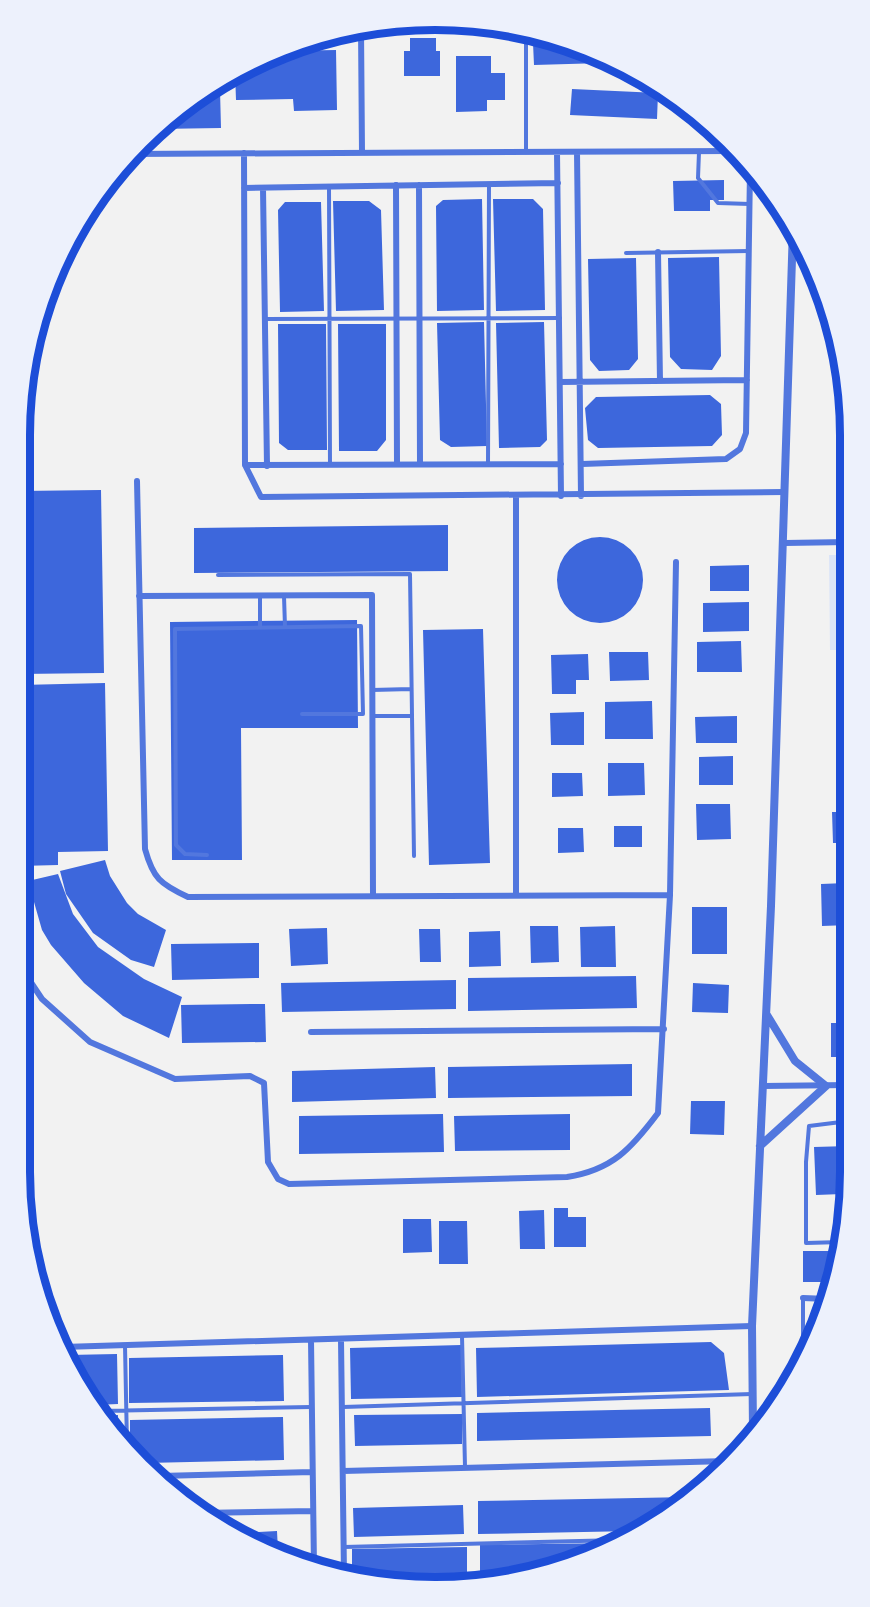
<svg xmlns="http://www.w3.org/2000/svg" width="870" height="1607" viewBox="0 0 870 1607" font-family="Commissioner,sans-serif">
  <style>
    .green { fill: #dbe4f7 }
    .building { fill: #3d67dc }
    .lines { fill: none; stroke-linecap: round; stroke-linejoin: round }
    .service { stroke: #5277de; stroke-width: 4 }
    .minor { stroke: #5277de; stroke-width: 6 }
    .tertiary { stroke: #5277de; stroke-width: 8 }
    .rim { fill: none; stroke: #1d4ed8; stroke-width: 8 }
  </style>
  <rect width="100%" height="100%" fill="#f2f2f2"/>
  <!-- green -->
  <path class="green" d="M829,555H848V650H830Z"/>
  <!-- building -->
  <path class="building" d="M410,38H436V51H440V76H404V51H410Z
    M569,42L603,57V63L534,65L533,43Z
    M336,50L337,110L294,111L293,99L236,100L235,72L251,63L282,51Z
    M456,56H491V73H505V100H487V111L456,112Z
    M572,89L658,93L657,119L570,115Z
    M206,90H220L221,128L157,129L182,106Z
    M724,180V200H710V211H674L673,181Z
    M482,199L484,310L437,311L436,206L443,200Z
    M493,199H533L543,209L545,310L496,311Z
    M333,201H369L381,210L384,310L336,311Z
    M285,202H321L324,311L280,312L278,210Z
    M719,257L721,356L712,370L681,369L670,357L668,258Z
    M636,258L638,359L629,370L599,371L590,360L588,259Z
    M484,322L487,446L451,447L440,440L437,323Z
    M544,322L547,440L540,447L499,448L496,323Z
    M278,324H326L327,450H288L279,443Z
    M338,324H386V440L377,451H339Z
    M710,395L721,404L722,435L712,446L598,448L588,440L585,408L596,397Z
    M101,490L104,673L20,674V491Z
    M448,525V571L194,573V528Z
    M557 580a43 43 0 1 1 86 0a43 43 0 1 1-86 0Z
    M749,565V591H710V566Z
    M749,602V631L703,632V603Z
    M357,620L358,728H241L242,860H172L170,622Z
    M483,629L490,863L429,865L423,630Z
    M741,641L742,672H697V642Z
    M609,652H648L649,680L610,681Z
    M588,654L589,680H576V694H552L551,655Z
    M105,683L108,851L58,852V865L20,866V685Z
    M652,701L653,739H605V702Z
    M584,712V745H551L550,713Z
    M737,716V743H696L695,717Z
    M733,756V785H699V757Z
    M608,763H644L645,795L608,796Z
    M552,773H582L583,796L552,797Z
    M696,804H730L731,839L697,840Z
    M832,812H848V843H833Z
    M614,826H642V847H614Z
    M558,828H583L584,852L558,853Z
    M105,860L110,876L127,903L138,914L166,930L154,967L131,960L93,933L66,894L60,871Z
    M58,874L73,914L98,947L144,979L182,997L169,1038L123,1016L84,983L51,945L42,930L28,881Z
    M846,883L849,925L822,926L821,884Z
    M692,907H727V954H692Z
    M530,926H558L559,962L531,963Z
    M615,926L616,967H581L580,927Z
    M327,928L328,964L291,966L289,929Z
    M419,929H440L441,962H420Z
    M500,931L501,966L469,967V932Z
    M838,939H849V971H839Z
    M259,943V978L172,980L171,944Z
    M636,976L637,1008L468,1011V978Z
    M456,980V1009L282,1012L281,983Z
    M693,983L729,985L728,1013L692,1012Z
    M251,1004H265L266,1042L182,1043L181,1005Z
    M831,1023H849V1057H831Z
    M632,1064V1096L448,1098V1067Z
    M435,1067L436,1098L292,1102V1071Z
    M691,1101H725L724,1135L690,1134Z
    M443,1114L444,1152L299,1154V1116Z
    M570,1114V1150L455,1151L454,1116Z
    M849,1146V1203L843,1204L842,1194L816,1195L814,1147Z
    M554,1208H568V1217H586V1247H554Z
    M544,1210L545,1249H520L519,1211Z
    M403,1219H431L432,1252L403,1253Z
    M439,1221H467L468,1264H439Z
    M803,1251H841L835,1282H803Z
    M711,1342L724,1353L729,1390L477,1397L476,1348Z
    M461,1345L462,1397L351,1399L350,1348Z
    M117,1354L118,1404L95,1405L68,1355Z
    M283,1355L284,1401L129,1403V1358Z
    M710,1408L711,1436L477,1441V1413Z
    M462,1414V1444L355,1446L354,1415Z
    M118,1415V1437L106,1425L101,1416Z
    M283,1417L284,1460L146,1463L130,1448V1420Z
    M689,1497L634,1531L478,1534V1501Z
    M463,1505L464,1534L354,1537L353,1508Z
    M277,1531L278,1551L238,1533Z
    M615,1543L594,1556L512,1575H480V1545Z
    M467,1547V1578L393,1580L352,1576V1549Z"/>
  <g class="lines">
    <!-- service -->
    <path class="service" d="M526,32V151
      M699,152L698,178L718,203L750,204
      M329,187L330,465
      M626,253L749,251
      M265,319L560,318
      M488,464L489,184
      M218,575L410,574L414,856
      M260,596V627
      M284,596L285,627
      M372,690L411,689
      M372,716H412
      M207,855L185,854L176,845L175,629L361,626L363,714H302
      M842,1242L806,1243V1162L809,1126L849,1121
      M462,1336L465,1467
      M125,1346L127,1445
      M803,1360V1298
      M343,1407L752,1394
      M98,1411L311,1407
      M344,1547L620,1540"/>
    <!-- minor -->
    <path class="minor" d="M361,28L362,153
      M557,152L561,496
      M577,152L581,496
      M244,153L245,465L261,497L784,492
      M130,154L734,151
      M396,185L397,464
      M419,185L420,464
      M244,188L558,183
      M263,188L267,466
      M658,252L660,381
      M560,382L747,380
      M582,464L726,459L740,449L746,433L750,170
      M245,465L561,464
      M137,481L145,849C153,878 160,884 188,897L670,895
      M516,496V895
      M785,543L848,542
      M139,596L372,595L373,896
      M20,966L42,999L90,1042L175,1079L250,1076L264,1083L268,1162L278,1179L289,1184L567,1177C612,1170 631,1149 658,1113L670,895L676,562
      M311,1032L664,1029
      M763,1086L849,1085
      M803,1298L828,1299
      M311,1340L314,1567
      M341,1340L344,1575
      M63,1347L752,1326
      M343,1471L728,1461
      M160,1476L312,1472
      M200,1513L313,1511"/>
    <!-- tertiary -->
    <path class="tertiary" d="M760,1146L826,1086L795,1061L767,1015
      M753,1431L752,1326L771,906L793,228"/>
  </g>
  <!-- crop -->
  <path d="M0 0H870V1607H0ZM435 30H435A405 405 0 0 1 840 435V1172A405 405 0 0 1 435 1577H435A405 405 0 0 1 30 1172V435A405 405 0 0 1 435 30Z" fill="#edf1fc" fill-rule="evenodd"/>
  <path class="rim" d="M435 30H435A405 405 0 0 1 840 435V1172A405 405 0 0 1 435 1577H435A405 405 0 0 1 30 1172V435A405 405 0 0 1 435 30Z"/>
</svg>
